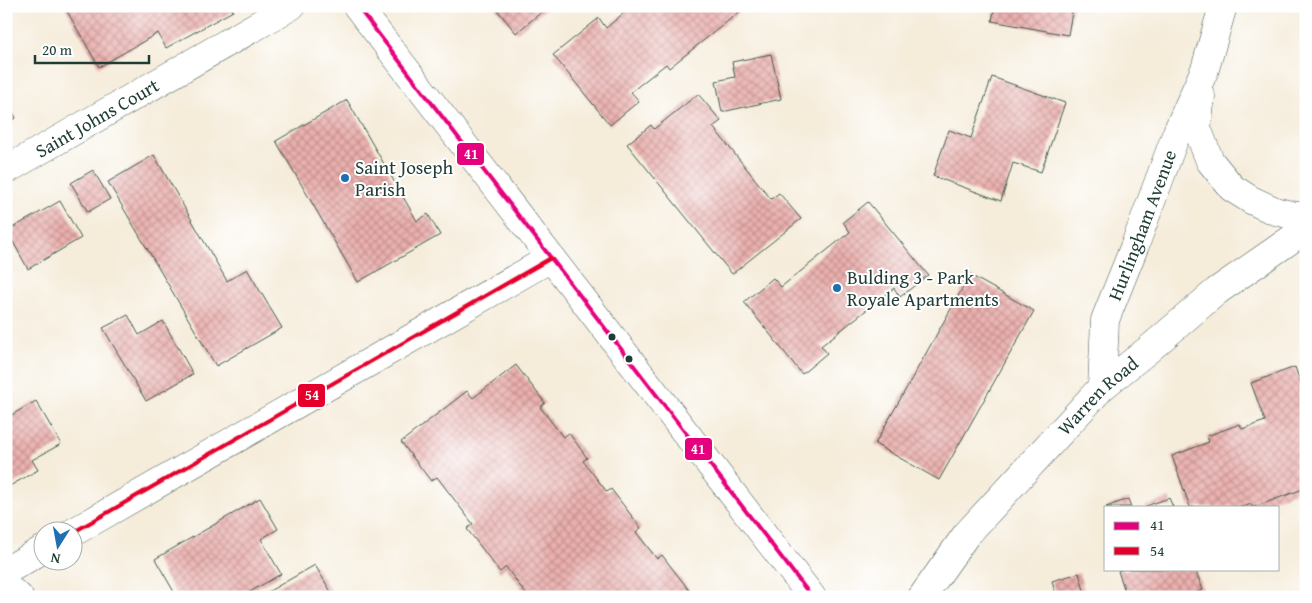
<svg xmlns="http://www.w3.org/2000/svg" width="1312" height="603" viewBox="0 0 1312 603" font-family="'Gentium Book Plus',serif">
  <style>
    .building { fill: url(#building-cross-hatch) }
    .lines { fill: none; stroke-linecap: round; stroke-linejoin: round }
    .minor-casing { stroke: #3f574d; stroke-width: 29 }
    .major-casing { stroke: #3f574d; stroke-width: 29 }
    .minor { stroke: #fff; stroke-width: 28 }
    .major { stroke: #fff; stroke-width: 28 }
    .bus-1-casing { stroke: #fff; stroke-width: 8 }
    .bus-2-casing { stroke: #fff; stroke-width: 8 }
    .bus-1 { stroke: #e5007d; stroke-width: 4 }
    .bus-2 { stroke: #e4002b; stroke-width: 4 }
    .poi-dot { fill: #1f6fb2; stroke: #fff; stroke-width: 2 }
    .bus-dot { fill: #1f3d34; stroke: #fff; stroke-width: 2 }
    .labels { text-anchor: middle; stroke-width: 4; stroke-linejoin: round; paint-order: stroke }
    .street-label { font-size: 19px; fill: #1f3d34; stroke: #fff }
    .poi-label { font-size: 19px; fill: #1f3d34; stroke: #fff; text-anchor: start }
    .line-badge { stroke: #fff; stroke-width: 2 }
    .badge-label { font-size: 14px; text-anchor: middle; font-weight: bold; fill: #fff }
  </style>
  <defs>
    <pattern id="building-cross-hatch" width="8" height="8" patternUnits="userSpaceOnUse" patternTransform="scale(1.25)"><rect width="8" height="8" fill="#ebb0ae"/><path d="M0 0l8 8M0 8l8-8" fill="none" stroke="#be908e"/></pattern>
  </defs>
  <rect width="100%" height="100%" fill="#fff"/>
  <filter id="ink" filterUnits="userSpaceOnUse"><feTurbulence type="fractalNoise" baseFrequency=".02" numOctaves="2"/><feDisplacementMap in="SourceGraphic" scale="10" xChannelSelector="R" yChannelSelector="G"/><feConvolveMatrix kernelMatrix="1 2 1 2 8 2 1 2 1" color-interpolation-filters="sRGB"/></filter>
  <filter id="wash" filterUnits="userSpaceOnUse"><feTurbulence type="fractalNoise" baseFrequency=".0096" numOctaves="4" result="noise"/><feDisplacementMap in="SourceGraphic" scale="20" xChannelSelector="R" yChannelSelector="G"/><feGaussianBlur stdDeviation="1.12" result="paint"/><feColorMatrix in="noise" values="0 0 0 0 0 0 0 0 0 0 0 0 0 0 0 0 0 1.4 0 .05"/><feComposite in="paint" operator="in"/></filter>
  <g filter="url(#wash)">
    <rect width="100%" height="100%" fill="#f5ecda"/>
    <g id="blocks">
      <!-- building -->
      <path class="building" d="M64,6H230L233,11L166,48L158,33L99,67Z
        M494,6H549L516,33Z
        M632,6H741L743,9L669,68L666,64L631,92L639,101L610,125L553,55L599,18L606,28Z
        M995,6H1073L1068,35L992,21Z
        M771,54L781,99L722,112L716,81L735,77L732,62Z
        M992,77L1065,103L1041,172L1013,163L1001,201L933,176L949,130L971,138Z
        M698,94L721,121L713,127L771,199L779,193L801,219L732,274L627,144L651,125L654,129Z
        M347,100L417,221L428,214L440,235L358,282L276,141Z
        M6,102L16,118L6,123Z
        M154,155L227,281L247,269L282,328L216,366L108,182Z
        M93,170L110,199L88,212L71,183Z
        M60,201L81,238L28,269L7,231Z
        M868,202L928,275L900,297L894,288L821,346L827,353L802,374L744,302L773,278L781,287L850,232L843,222Z
        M970,275L1034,311L939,480L875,444Z
        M128,315L139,335L163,321L193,374L146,401L103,328Z
        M516,365L545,403L540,407L563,437L569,433L587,458L583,461L607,492L611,489L641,528L636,532L657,559L662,555L692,594L688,597H528L506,567L500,572L467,529L473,524L437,477L431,481L401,442L467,391L473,398Z
        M1295,367L1306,398V488L1254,507H1252L1251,504L1243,507H1190L1172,456L1209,442L1207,436L1240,424L1242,429L1265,421L1251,383Z
        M36,401L61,444L32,460L38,470L6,488V418Z
        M260,498L278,529L261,539L281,574L241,597H177L155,559Z
        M1169,498L1173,507H1146V506Z
        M1128,499L1131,507H1106Z
        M315,565L334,597H259Z
        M1123,569H1195L1203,590L1183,597H1127L1118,571Z
        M1079,573L1086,597H1056L1052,581Z"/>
    </g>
  </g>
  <g filter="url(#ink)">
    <use href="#blocks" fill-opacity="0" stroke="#3f574d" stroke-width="1"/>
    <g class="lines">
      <!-- minor casing -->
      <g class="minor-casing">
        <g id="minor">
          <path d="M1201,96L1197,128L1210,161L1232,188L1251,200L1275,211L1296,216L1306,215"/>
          <path id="s1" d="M6,170L291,6"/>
          <path id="s2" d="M1102,387L1105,320L1135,245L1177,132L1205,69L1223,6"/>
          <path d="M72,533L551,258"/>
          <path d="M6,571L42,550"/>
          <path d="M6,587L19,597"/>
          <path id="s3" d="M922,597L966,535L1102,387L1148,350L1217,291L1293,238L1306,231"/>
        </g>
      </g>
      <!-- major casing -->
      <g class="major-casing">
        <path id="major" d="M357,6L812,597"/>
      </g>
      <!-- minor -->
      <use href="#minor" class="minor"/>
      <!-- major -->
      <use href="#major" class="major"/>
      <!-- bus-1 casing -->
      <g class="bus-1-casing">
        <path id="bus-1" d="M357,6L812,597"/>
      </g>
      <!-- bus-2 casing -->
      <g class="bus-2-casing">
        <path id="bus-2" d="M72,533L551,258"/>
      </g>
      <!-- bus-1 -->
      <use href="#bus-1" class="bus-1"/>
      <!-- bus-2 -->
      <use href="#bus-2" class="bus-2"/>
    </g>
  </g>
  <!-- markers -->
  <g class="poi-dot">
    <circle cx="345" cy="178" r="5"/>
    <circle cx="837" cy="288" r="5"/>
  </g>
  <g class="bus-dot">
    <circle cx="612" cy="337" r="4.5"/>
    <circle cx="629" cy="359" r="4.5"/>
  </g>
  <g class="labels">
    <!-- street labels -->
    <g class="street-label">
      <text dy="7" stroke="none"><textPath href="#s1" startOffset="105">Saint Johns Court</textPath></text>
      <text dy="7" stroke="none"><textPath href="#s2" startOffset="169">Hurlingham Avenue</textPath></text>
      <text dy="7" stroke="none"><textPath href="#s3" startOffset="268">Warren Road</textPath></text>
    </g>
    <!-- poi labels -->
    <g class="poi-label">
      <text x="355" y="174">Saint Joseph<tspan x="355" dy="22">Parish</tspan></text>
      <text x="847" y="284">Bulding 3 - Park<tspan x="847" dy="22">Royale Apartments</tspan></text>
    </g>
  </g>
  <g class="line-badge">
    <rect x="456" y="142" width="29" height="24" rx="5" fill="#e5007d"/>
    <rect x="297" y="383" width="29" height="25" rx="5" fill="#e4002b"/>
    <rect x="684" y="437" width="29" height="24" rx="5" fill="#e5007d"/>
  </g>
  <g class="badge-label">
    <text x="471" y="159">41</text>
    <text x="312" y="400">54</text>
    <text x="698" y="454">41</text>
  </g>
  <!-- margin -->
  <rect width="1312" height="603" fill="none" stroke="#fff" stroke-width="25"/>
  <!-- legend -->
  <rect x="1104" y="506" width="175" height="65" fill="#ffffff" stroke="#a5b1ae"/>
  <rect x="1114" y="522" width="25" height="8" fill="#e5007d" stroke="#a5b1ae"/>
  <text x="1150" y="530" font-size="15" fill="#1f3d34">41</text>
  <rect x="1114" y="547" width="25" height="8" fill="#e4002b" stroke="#a5b1ae"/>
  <text x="1150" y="556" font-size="15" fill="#1f3d34">54</text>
  <!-- north arrow -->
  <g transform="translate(58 546) rotate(191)"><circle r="24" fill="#ffffff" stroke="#a5b1ae"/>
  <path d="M0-4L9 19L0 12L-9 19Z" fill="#1f6fb2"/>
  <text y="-8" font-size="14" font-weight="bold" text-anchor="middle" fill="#1f3d34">N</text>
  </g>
  <!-- scale -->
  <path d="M35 55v8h114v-8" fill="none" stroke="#1f3d34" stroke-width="2.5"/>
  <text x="42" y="55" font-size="15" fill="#1f3d34" stroke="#ffffff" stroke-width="4" paint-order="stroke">20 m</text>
</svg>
